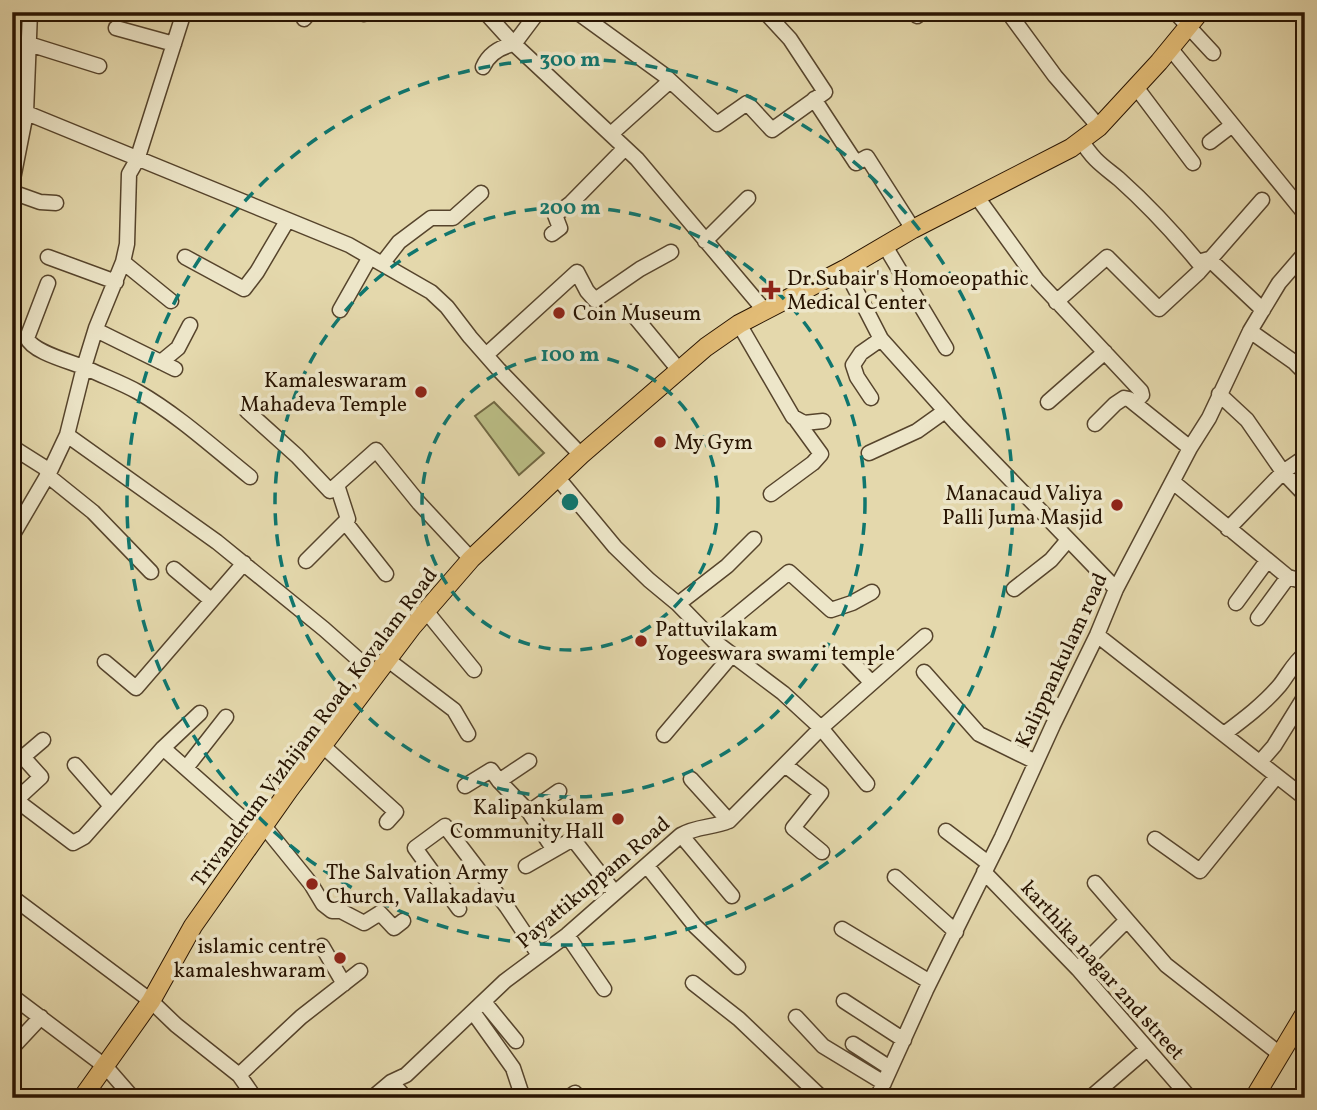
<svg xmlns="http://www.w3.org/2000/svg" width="1317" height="1110" viewBox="0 0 1317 1110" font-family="Vollkorn,serif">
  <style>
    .green { fill: #babd85; stroke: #706843; stroke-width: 2 }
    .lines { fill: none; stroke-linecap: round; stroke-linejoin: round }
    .minor-casing { stroke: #56442c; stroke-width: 17 }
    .major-casing { stroke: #271301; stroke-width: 20 }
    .minor { stroke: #ede6c9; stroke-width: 14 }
    .major { stroke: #e2bc76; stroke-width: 18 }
    .ring { fill: none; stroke: #0f766e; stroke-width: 3.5; stroke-dasharray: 12 9 }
    .poi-dot { fill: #8f2418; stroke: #ede6c9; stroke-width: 2.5 }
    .labels { text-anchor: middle; stroke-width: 7; stroke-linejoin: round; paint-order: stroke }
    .poi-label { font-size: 21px; fill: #271301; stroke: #ede6c9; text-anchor: start }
    .street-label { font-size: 21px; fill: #271301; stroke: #ede6c9 }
    .centre { fill: #0f766e; stroke: #ede6c9; stroke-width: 3.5 }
    .ring-label { font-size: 21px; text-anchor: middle; font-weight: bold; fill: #0f766e; stroke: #ede6c9; stroke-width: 7; stroke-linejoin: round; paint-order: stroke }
  </style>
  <rect width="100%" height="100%" fill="#e4d8ac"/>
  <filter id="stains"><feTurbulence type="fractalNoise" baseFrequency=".00286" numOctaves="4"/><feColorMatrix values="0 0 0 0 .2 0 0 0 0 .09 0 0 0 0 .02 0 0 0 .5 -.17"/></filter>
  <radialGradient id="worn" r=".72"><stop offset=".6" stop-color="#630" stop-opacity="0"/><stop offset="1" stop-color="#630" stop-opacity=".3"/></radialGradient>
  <!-- green -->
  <path class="green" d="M494,402L544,453L519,475L475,416Z"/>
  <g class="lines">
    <!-- minor casing -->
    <g class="minor-casing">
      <path id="minor" d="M485,12L514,44L637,159L765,311
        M577,12L664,75L717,124L747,103L772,130L825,92L790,39L765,12
        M1008,12L1055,76L1099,127
        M1175,12L1213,53
        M364,14L365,12
        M917,16L922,12
        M304,19L310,12
        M116,28L174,44
        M29,44L99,66
        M1170,48L1305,214
        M483,67C489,53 500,47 514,44L538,12
        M1136,87L1193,163
        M814,99L856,163L867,157L913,229
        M12,107L349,245L431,292L447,307L470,337L499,370L581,455
        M611,134L670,81
        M1081,140C1094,161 1102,165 1119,179C1147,204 1174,233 1198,262L1209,259L1263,310
        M1210,142L1231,126
        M12,184L26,113L30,12
        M12,192L40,202L56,203
        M977,197L1037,280L1141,391L1142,395L1135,403
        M552,234L560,228L555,215L571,203L625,148
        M705,241L748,198
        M885,246L946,348
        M48,257L116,282
        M185,257L244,289L257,272L287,221
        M123,262L171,301
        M382,264L399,242L431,218H453L481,193
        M845,269L881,339L957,424L1116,589
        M48,283L27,338C33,353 73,362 88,369C105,377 122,383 138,392C178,415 214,448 250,477
        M1056,302L1107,257L1159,309L1199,272L1262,200
        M340,310L370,257
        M631,312L679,370
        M739,324L793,417L804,423L823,421
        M96,330L175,369
        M1250,331L1294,362L1305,373
        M486,355L577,272L587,291L595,300L640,269L671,252
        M161,362L178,348L190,325
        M1219,394L1247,420L1283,472L1305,495
        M871,398L857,377L853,365L861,353L881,339
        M1048,402L1105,352
        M247,411L297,456L330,491L376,450L419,503L471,559
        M1095,424L1115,404L1124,398L1129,399L1190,448
        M67,435L217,542L324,629L376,675
        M12,447L50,471
        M869,453L917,431L945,411
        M47,475L93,512L151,572
        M1173,482L1288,577L1298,580L1305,576
        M771,494L813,463L821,454L797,421
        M345,522L386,574
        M1228,529L1283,472L1305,457
        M12,536L50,471L67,435L84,367L96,328L123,262L127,244L129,174L137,160L184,12
        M306,561L348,519L337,485
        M174,569L211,600
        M1014,589L1051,560L1068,540
        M1236,603L1267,561
        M678,604L727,566L754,539
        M426,611L474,670
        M1258,618L1288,577
        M1097,635L1305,798
        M710,637L789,572L831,610L852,603L872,592
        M848,658L871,682
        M388,660L454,710L468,734
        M105,662L136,688L244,563
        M924,672L979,734L1036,762
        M1224,734C1244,719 1264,704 1280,685C1288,675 1294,662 1305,654
        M664,735L731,656
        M323,746L396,812L387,822
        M163,748L200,713
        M1260,762L1274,746L1305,696
        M75,765L110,805
        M785,765L821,793L793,828L822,852
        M186,768L226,717
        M691,779L729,821
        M499,781L529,761
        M867,784L821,728L925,636
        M465,786L491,770L499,781L529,812L554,850
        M12,797L73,843L84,837L163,748L259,833
        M16,800L41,777L23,757L43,740
        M529,812L559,791
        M264,826L311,884L323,904L332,911H341L364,923L380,913L394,928L403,921
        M946,831L988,863
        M681,835L732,896
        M1155,839L1200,871L1276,777
        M526,866L573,839L615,893
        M647,866L695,926L738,967
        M984,872L1078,969L1190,1098
        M895,877L956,932
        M1095,883L1127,920
        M12,897L151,1001L176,1025L239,1075L255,1098
        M459,909L415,848L445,826L507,907L539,955
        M842,929L930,982
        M567,935L604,989
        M322,946L344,984
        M1078,969L1127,920L1166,965L1281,1055
        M693,983L739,1019L822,1098
        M12,996L106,1067L133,1098
        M844,1001L904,1040
        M484,1002L516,1041
        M473,1012L513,1068L523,1098
        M796,1017L823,1046L884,1083
        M853,1044L890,1068
        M12,1048L41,1017
        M239,1075L301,1017L360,971
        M391,1082L406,1098
        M372,1098L391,1082L406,1075L505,981L567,935L681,835C697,826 712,828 729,821L821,728L783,693L714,641L678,604L649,580L615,547L557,477
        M568,1098L575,1093L579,1098
        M877,1098L926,990L1002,837L1053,725L1097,635L1116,589L1190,448L1209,418L1250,331L1279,283L1305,253
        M1090,1098L1147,1049"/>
    </g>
    <!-- major casing -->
    <g class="major-casing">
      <path id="major" d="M82,1098L151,1001L193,926L289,790L412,627L471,559L581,455L706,347L739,324L845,269L913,229L1071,148L1099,127L1159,62L1200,12
        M1254,1098L1305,1013"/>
    </g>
    <!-- minor -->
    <use href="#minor" class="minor"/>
    <!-- major -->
    <use href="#major" class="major"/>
  </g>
  <!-- distance rings -->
  <g class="ring">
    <circle cx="570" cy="502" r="148"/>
    <circle cx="570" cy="502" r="295"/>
    <circle cx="570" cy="502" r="443"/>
  </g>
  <!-- markers -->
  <g class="poi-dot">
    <path d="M767.5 279.5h7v7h7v7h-7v7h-7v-7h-7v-7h7z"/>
    <circle cx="559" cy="313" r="7"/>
    <circle cx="421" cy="392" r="7"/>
    <circle cx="660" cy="442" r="7"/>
    <circle cx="1117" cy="505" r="7"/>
    <circle cx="641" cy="641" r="7"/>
    <circle cx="618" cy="819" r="7"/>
    <circle cx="312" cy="884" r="7"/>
    <circle cx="340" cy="958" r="7"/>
  </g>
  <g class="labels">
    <!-- poi labels -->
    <g class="poi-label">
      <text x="787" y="285">Dr.Subair's Homoeopathic<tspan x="787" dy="24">Medical Center</tspan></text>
      <text x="573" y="320">Coin Museum</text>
      <text x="407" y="387" text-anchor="end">Kamaleswaram<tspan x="407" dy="24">Mahadeva Temple</tspan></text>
      <text x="674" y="449">My Gym</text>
      <text x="1103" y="500" text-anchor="end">Manacaud Valiya<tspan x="1103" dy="24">Palli Juma Masjid</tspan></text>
      <text x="655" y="636">Pattuvilakam<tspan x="655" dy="24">Yogeeswara swami temple</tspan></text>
      <text x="604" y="814" text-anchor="end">Kalipankulam<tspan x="604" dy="24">Community Hall</tspan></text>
      <text x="326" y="879">The Salvation Army<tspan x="326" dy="24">Church, Vallakadavu</tspan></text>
      <text x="326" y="953" text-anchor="end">islamic centre<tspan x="326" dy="24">kamaleshwaram</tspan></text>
    </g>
    <!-- street labels -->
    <g class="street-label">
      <text transform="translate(1061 660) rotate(-65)" y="7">Kalippankulam road</text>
      <text transform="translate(314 727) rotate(-53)" y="7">Trivandrum Vizhijam Road, Kovalam Road</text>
      <text transform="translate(593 882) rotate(-40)" y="7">Payattikuppam Road</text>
      <text transform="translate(1103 970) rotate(48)" y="7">karthika nagar 2nd street</text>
    </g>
  </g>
  <circle cx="570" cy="502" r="10" class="centre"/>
  <g class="ring-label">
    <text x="570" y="66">300 m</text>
    <text x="570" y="214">200 m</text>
    <text x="570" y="361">100 m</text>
  </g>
  <!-- margin -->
  <rect width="1317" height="1110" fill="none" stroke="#e4d8ac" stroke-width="42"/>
  <rect x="14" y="14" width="1289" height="1082" fill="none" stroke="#271301" stroke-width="3.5"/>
  <rect x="21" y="21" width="1275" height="1068" fill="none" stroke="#271301" stroke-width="2"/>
  <rect width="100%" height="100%" filter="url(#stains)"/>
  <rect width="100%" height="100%" fill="url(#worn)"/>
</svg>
